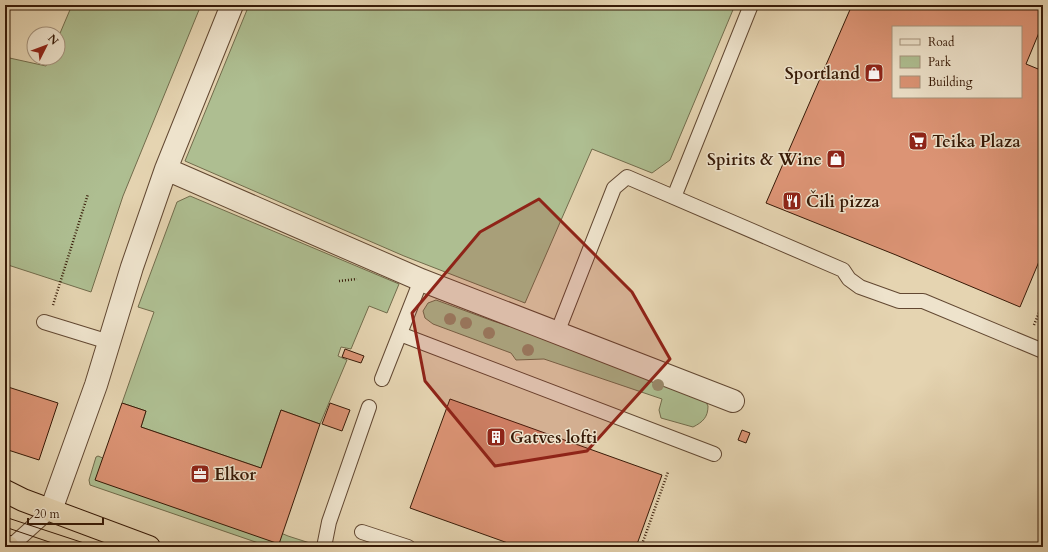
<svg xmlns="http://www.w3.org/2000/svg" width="1048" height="552" viewBox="0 0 1048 552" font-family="Cardo,serif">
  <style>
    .green { fill: #aebe91; stroke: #726c4c }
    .building { fill: #dc9475; stroke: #371a07; fill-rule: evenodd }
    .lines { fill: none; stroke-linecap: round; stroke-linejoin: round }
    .service-casing { stroke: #624832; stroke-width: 16 }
    .minor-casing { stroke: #624832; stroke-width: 24 }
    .trunk-casing { stroke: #371a07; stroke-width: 24 }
    .path { stroke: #371a07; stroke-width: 2.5; stroke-dasharray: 1 2; stroke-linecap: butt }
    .service { stroke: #eee3cc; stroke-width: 14 }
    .minor { stroke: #eee3cc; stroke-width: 22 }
    .trunk { stroke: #e5d4b1; stroke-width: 22 }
    .tram { stroke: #371a07; stroke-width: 1 }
    .tree { fill: #99896a }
    .marked { fill: #8f2418; fill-opacity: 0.2; stroke: #8f2418; stroke-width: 3; stroke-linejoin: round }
    .labels { text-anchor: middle; stroke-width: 3; stroke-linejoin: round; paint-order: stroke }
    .poi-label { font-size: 17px; font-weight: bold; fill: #371a07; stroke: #eee3cc; text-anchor: start }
  </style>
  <rect width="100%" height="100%" fill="#e5d4b1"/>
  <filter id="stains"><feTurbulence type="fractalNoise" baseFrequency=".005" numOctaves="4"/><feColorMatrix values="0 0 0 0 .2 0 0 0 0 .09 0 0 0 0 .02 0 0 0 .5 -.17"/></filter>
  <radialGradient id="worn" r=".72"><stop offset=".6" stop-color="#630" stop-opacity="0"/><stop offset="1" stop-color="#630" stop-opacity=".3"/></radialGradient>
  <!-- green -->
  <path class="green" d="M72,5H201L123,196L91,292L5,264V57L46,66L50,58H58V38Z
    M249,5H735L670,160L652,173L592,149L525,303L404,256L185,161Z
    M190,196L399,284L387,313L369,306L351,349L341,347L338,356L347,360L320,424L281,410L261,468L141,427L146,411L122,403L154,312L138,307L177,202Z
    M436,300L493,321L587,349L705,400L708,406C708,417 703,422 693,427L661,418L659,410L662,399L544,359L516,360L511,353L433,324L425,318L423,311L428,303Z
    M98,456L288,536L316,545L315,547H270L90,485L89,480L96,457Z"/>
  <!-- building -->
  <path class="building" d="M852,5H1043V23L1026,64L1043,71V252L1020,307L896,255L766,203ZM893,27H1021V97H893Z
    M345,349L364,356L361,363L342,357Z
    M5,386L58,403L39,460L5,449Z
    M450,399L662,475L636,547H519L410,508Z
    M122,403L146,411L141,427L261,468L281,410L320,424L279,544L95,480Z
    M330,403L350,410L342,431L322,424Z
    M742,430L750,433L746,443L738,440Z"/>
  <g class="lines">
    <!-- service casing -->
    <g class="service-casing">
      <path id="service" d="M674,197L751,5
        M44,322L109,342
        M557,333L614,188L627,177L843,270L849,279L860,287L899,301H923L1043,351
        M400,334L714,454
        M382,379L421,280
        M362,532L408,547
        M10,547L51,510
        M324,547L329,522L369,407"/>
    </g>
    <!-- minor casing -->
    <g class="minor-casing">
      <path id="minor" d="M166,169L421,280L733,401
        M51,510L96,385L132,267L166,169L232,5"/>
    </g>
    <!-- trunk casing -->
    <g class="trunk-casing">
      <path id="trunk" d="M5,491L23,500L149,547
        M5,546L8,547"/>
    </g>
    <!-- path -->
    <path class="path" d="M339,281L357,279
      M53,305L88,194
      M1034,325L1043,303
      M641,547L668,472"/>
    <!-- service -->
    <use href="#service" class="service"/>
    <!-- minor -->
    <use href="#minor" class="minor"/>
    <!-- trunk -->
    <use href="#trunk" class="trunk"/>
    <!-- tram -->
    <path class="tram" d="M5,517L96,547
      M5,527L64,547"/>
  </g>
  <!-- trees -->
  <g class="tree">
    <circle cx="450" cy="319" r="6"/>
    <circle cx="466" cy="323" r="6"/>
    <circle cx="489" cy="333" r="6"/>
    <circle cx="528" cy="350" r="6"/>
    <circle cx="658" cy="385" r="6"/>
  </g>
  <!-- marked area -->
  <path class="marked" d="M539,199L632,292L670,359L587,451L495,466L425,381L412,313L480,232Z"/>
  <!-- icons -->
  <defs>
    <g id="shop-square" transform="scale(1)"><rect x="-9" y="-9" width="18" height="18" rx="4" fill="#8f2418" stroke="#eee3cc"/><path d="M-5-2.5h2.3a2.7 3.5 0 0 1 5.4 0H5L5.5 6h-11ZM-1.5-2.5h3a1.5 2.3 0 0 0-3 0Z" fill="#fff"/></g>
    <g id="supermarket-square" transform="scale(1)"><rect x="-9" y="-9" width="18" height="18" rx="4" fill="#8f2418" stroke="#eee3cc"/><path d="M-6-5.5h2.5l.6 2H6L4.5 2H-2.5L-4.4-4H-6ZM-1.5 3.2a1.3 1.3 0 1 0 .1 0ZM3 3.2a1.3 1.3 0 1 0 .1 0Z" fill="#fff"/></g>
    <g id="restaurant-square" transform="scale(1)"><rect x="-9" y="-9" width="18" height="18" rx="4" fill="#8f2418" stroke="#eee3cc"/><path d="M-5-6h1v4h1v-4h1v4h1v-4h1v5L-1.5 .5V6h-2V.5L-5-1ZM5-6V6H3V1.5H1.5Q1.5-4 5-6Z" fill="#fff"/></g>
    <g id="building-square" transform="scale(1)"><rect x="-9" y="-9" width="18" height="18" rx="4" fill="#8f2418" stroke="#eee3cc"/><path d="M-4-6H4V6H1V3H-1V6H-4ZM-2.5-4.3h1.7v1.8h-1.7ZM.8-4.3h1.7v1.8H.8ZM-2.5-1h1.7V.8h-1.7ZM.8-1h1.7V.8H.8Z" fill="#fff"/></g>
    <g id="office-square" transform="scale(1)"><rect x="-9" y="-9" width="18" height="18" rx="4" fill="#8f2418" stroke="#eee3cc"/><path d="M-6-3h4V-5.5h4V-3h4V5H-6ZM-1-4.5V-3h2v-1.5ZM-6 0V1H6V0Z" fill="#fff"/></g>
  </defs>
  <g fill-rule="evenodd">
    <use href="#shop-square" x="874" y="73"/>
    <use href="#supermarket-square" x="918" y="141"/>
    <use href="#shop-square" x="836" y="159"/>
    <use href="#restaurant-square" x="792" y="201"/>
    <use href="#building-square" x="496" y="437"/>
    <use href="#office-square" x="200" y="474"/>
  </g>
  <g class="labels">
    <!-- poi labels -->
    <g class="poi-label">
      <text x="860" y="79" text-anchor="end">Sportland</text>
      <text x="932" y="147">Teika Plaza</text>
      <text x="822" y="165" text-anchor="end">Spirits &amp; Wine</text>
      <text x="806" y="207">Čili pizza</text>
      <text x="510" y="443">Gatves lofti</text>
      <text x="214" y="480">Elkor</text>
    </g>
  </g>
  <!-- margin -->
  <rect width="1048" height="552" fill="none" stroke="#e5d4b1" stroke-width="20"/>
  <rect x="6" y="6" width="1036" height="540" fill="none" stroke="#371a07" stroke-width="2"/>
  <rect x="10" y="10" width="1028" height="532" fill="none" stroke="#371a07"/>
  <!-- legend -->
  <rect x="892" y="26" width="130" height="72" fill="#eee3cc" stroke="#a5937d"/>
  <rect x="900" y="39" width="20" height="6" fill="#eee3cc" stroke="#a5937d"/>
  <text x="928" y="46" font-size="12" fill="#371a07">Road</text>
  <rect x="900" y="56" width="20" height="12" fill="#aebe91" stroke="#a5937d"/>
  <text x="928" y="66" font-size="12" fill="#371a07">Park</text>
  <rect x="900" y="76" width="20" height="12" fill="#dc9475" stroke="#a5937d"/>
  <text x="928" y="86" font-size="12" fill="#371a07">Building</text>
  <!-- north arrow -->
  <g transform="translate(46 46) rotate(48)"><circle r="19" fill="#eee3cc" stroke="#a5937d"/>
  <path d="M0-3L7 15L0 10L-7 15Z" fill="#8f2418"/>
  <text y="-6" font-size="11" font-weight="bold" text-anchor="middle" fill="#371a07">N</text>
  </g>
  <!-- scale -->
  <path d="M28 518v6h75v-6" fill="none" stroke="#371a07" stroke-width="2"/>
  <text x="34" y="518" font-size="12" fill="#371a07" stroke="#eee3cc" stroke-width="3" paint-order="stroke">20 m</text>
  <rect width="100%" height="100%" filter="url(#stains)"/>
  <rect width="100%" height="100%" fill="url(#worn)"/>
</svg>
